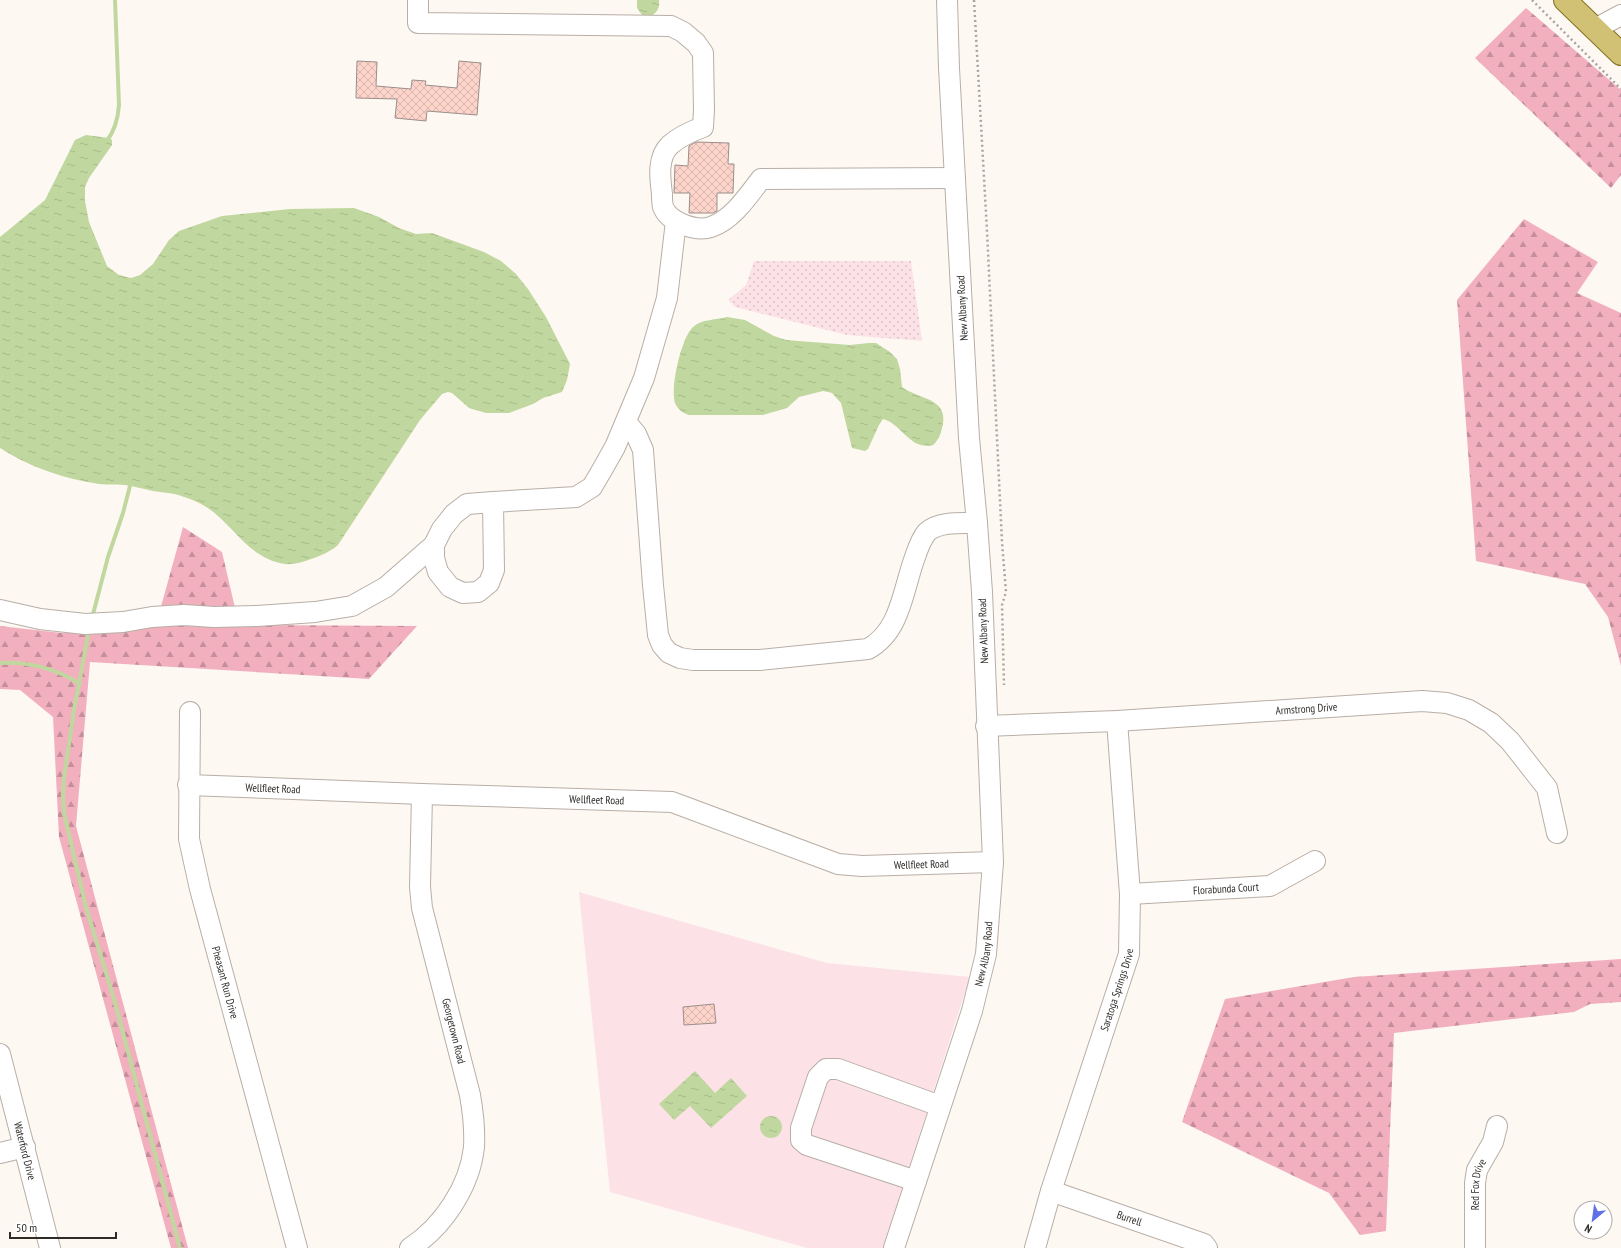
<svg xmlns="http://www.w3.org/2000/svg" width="1621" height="1248" viewBox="0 0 1621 1248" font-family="'PT Sans Narrow',sans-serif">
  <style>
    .grass { fill: url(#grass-dots) }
    .forest { fill: url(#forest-firs) }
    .green { fill: #fce2e7 }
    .water { fill: url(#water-ripples) }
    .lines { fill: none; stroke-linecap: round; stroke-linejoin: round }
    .stream { stroke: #c0d89f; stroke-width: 4 }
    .building { fill: url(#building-cross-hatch); stroke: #9b8e8b }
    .minor-casing { stroke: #b8aea6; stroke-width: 22 }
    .major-casing { stroke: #84721e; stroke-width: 24 }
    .path { stroke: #aaa5a0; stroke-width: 2.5; stroke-dasharray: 2 3; stroke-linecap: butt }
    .minor { stroke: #fff; stroke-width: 20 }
    .major { stroke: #d1c174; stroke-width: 22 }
    .labels { text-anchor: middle; stroke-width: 3; stroke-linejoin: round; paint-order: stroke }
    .street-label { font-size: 11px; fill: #2f2c28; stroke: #fff }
  </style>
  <defs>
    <pattern id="grass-dots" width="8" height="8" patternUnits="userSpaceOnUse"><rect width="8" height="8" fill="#fce2e7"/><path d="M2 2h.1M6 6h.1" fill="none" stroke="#d8c2c6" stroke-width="1.8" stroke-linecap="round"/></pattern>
    <pattern id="forest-firs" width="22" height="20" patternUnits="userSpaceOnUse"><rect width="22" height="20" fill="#f2b0be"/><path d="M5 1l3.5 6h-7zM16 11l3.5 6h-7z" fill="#c48f9a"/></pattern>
    <pattern id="water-ripples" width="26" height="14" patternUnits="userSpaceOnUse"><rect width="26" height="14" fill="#c0d89f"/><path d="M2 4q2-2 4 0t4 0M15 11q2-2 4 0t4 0" fill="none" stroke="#a5ba89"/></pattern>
    <pattern id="building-cross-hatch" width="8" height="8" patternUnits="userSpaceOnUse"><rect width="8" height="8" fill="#fdd4ca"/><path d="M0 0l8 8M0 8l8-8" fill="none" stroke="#d9b6ae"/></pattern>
  </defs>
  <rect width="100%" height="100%" fill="#fef8f3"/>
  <!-- grass -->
  <path class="grass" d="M754,261H911L922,341L847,335L735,307L728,300L746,285Z"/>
  <!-- forest -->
  <path class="forest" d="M1526,8L1621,90V175L1611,188L1475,58Z
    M1524,219L1598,262L1577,293L1621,313V666L1608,617L1585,584L1476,561L1457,300Z
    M183,527L222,552L239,625L417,626L369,679L90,662L76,826L188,1248H171L59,837L53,717L20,690L0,689V626L62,633L157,621Z
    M1621,959V1002L1590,1004L1574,1012L1394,1033L1386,1231L1360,1235L1329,1193L1182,1122L1225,999L1354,977Z"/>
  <!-- green -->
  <path class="green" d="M579,892L827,963L970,977L883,1248H807L610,1192Z"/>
  <!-- water -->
  <path class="water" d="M637,0H659C660,8 657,13 650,17L642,15L637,8Z
    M86,135L109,138L112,140V145L89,178L85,187V201L89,222L107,266L119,275L131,278L140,275L153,264L169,240L179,231L222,216L290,209L354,208L379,217L399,228L416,234L432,233L484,252L501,261L516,274L528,289L546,317L570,364L567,380L562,392L543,398L533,404L509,413H486L469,408L452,393L448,392L442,394L420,420L338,545C329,554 297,566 285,564C244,558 231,517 197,502C188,498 178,494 168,493C163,492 158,492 153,491C143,489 134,486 124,485C115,484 107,485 99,484C65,479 29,467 0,448V237L45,200L75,140Z
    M727,317L745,320L774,336L786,340L850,345L869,343H876L890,352L897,359L900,369L902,387C918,399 947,398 943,423C942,431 939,440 933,445C910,451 901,423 883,419L879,425L868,449L865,451L852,448L841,403L832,393L828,392L823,391L799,397L787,408L763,415H689C683,413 678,410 675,403C670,388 681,338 693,327C701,319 717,320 727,317Z
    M695,1071L715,1093L731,1078L747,1096L711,1128L690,1106L674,1120L659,1104Z
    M760 1127a11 11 0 1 1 22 0a11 11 0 1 1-22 0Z"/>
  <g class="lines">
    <!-- stream -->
    <path class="stream" d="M107,141C115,130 118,119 119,105L115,0
      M92,618L108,557L123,513L131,482
      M89,630L74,710L64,778L63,795L64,813L86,907L114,999L180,1248
      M0,663C27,661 58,669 80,684"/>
  </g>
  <!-- building -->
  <path class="building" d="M357,61L377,62L376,86L411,89L412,80L426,81L425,85L457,88L459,61L481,63L477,115L427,111L426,121L395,118L397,99L356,98Z
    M696,142L729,143L728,164H734L733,193H717V211L713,213H689L690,193H674L675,165L688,166L689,146Z
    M714,1004L716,1023L684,1025L683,1007Z"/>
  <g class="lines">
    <!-- minor casing -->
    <g class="minor-casing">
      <g id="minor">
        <path d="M418,0V23L671,26L683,32L696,43L703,53L704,110L703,127C692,131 679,137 670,145C657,157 660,178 662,194C662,198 662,203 663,207C669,222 695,232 711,227C732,220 748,196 761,179L955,178"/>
        <path d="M1595,29L1621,15"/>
        <path d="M626,422L636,434L643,450L653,585L658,635L662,645L669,653L680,658L693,660H760L868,649C901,631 903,589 915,557C918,548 921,539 927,532C939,521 962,523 977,523"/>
        <path d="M493,502L494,570L489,583L478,592L463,593L450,587L438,572L434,558V545L442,529L454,514L467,504L493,502L576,497L592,487L602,470L615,447L644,378L667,298L676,221"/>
        <path d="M0,610L40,619L85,624L123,622L152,617L184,615L214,617L257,616L315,612L352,606L386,587L434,545"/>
        <path id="s1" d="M190,712L189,839L200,889L297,1248"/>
        <path id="s2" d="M986,726L1117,721L1422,701L1447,703L1469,710L1491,723L1510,741L1547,788L1557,833"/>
        <path id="s3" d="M188,785L422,794L672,802L838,864L862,866L993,862"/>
        <path id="s4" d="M1130,894L1270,886L1315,861"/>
        <path id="s5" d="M0,1054L50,1248"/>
        <path d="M0,1153L25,1147"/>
        <path d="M916,1181L807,1145L801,1140V1128L818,1077L826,1069H838L940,1106"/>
        <path id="s6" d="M1051,1191L1204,1244L1207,1248"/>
        <path d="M410,1248C443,1227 470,1186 474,1147C475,1129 473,1112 470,1095L422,908L420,887L422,794"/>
        <path id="s7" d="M894,1248L972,1011L986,954L993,862L982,592L977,523L969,438L949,68L947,0"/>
        <path id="s8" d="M1035,1248L1051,1191L1129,954L1130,894L1117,721"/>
        <path id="s9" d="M1475,1248V1183L1477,1170L1493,1142L1497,1126"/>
      </g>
    </g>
    <!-- major casing -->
    <g class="major-casing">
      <path id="major" d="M1565,0L1621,54"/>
    </g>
    <!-- path -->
    <path class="path" d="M974,0L987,231L1002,542L1006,592L1002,605L1004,685
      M1532,0L1621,89"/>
    <!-- minor -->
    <use href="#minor" class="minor"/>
    <!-- major -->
    <use href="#major" class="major"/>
  </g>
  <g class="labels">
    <!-- street labels -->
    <g class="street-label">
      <text transform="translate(962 308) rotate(-93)" y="4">New Albany Road</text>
      <text transform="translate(983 631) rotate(-92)" y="4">New Albany Road</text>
      <text dy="4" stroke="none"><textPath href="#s2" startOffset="321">Armstrong Drive</textPath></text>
      <text dy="4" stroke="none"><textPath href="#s3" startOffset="85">Wellfleet Road</textPath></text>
      <text dy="4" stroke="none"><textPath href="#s3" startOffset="409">Wellfleet Road</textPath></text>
      <text dy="4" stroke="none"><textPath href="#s3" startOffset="745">Wellfleet Road</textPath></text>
      <text dy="4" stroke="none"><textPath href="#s4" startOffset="96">Florabunda Court</textPath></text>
      <text dy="4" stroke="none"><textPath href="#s7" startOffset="308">New Albany Road</textPath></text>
      <text dy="4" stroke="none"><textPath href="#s1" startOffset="275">Pheasant Run Drive</textPath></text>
      <text dy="4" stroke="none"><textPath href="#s8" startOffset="271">Saratoga Springs Drive</textPath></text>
      <text transform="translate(454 1031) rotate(76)" y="4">Georgetown Road</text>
      <text dy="4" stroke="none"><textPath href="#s5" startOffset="100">Waterford Drive</textPath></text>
      <text dy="4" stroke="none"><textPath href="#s9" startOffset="64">Red Fox Drive</textPath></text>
      <text dy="4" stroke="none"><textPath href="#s6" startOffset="83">Burrell</textPath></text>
    </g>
  </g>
  <!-- north arrow -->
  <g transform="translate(1593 1220) rotate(209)"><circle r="19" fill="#ffffff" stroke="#acaba9"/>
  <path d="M0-3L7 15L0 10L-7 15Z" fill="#5f71e8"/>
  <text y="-6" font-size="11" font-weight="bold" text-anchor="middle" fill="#2f2c28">N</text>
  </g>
  <!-- scale -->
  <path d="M10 1232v6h106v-6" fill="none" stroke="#2f2c28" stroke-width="2"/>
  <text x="16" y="1232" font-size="12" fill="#2f2c28" stroke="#ffffff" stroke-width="3" paint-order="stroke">50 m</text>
</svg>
